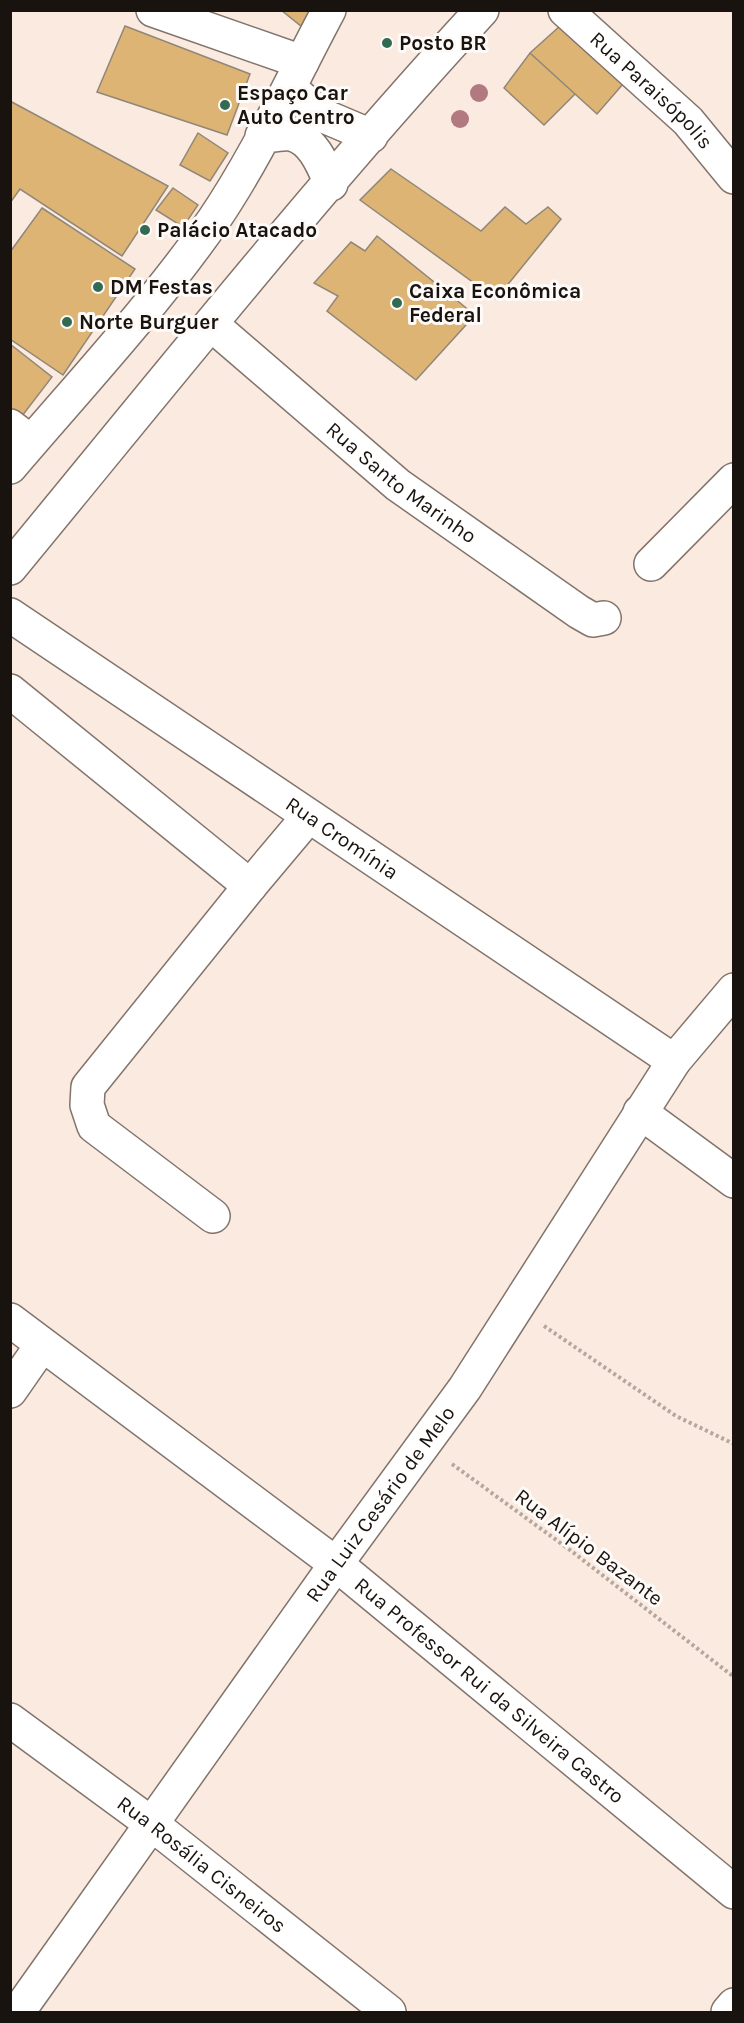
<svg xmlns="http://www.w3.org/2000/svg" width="744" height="2023" viewBox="0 0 744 2023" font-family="Karla,sans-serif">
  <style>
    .building { fill: #deb474; stroke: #908779; stroke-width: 1.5 }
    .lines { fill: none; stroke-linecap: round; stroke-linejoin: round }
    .minor-casing { stroke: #82746b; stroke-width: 36 }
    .primary-casing { stroke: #82746b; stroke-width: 36 }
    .path { stroke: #b4a79f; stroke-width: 4; stroke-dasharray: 3 3; stroke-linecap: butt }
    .minor { stroke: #fff; stroke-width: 33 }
    .primary { stroke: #fff; stroke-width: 33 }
    .tree { fill: #b37980 }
    .poi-dot { fill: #326a52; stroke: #fdfaf8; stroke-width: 2 }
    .labels { text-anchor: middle; stroke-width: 6; stroke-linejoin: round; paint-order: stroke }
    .poi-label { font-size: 21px; font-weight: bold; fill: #191310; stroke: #fdfaf8; text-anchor: start }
    .street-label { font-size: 21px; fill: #191310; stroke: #fdfaf8 }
  </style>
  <rect width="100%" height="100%" fill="#faeadf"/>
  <!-- building -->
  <path class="building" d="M281,10H310L301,26Z
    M125,26L250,74L227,135L97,92Z
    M560,26L623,84L597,114L530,53Z
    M530,53L575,94L544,125L504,88Z
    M10,101L168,186L122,256L20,189L10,203Z
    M198,133L228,153L210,181L180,165Z
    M391,169L481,231L505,207L526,224L548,207L561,219L496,299L360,200Z
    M173,188L198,205L183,227L156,210Z
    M42,208L135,269L63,375L10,339V252Z
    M377,236L475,315L416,380L327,311L338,296L314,283L351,242L365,251Z
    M10,344L52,377L22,416L10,408Z"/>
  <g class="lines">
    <!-- minor casing -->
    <g class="minor-casing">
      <g id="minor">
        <path d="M153,10L302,62"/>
        <path id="s1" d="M565,10L688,121L734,177"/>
        <path id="s2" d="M211,324L398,485L579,612L593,620L604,618"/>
        <path d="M10,426L31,442"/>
        <path d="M651,564L734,480"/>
        <path id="s3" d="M10,615L674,1061"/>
        <path d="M10,691L250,886"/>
        <path d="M640,1112L734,1181"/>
        <path d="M213,1216L94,1126L87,1105L88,1087L250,886L308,817"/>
        <path id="s4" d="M10,1320L336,1564L734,1892"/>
        <path d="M10,1391L42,1345"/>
        <path id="s5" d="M10,1720L153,1825L389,2012"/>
        <path id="s6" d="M18,2012L336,1564L465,1388L674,1061L734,990"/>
        <path d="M728,2012L734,2005"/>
      </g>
    </g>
    <!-- primary casing -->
    <g class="primary-casing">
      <path id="primary" d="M290,88L319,114L371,136
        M262,136C271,136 283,133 291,134C313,139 323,165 331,184
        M10,467C79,386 152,308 213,221C258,155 291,81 329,10
        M10,568C165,380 317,189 482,10"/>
    </g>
    <!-- path -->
    <path class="path" d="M544,1326L676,1416L734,1444
      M452,1464L570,1550L734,1677"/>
    <!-- minor -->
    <use href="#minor" class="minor"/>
    <!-- primary -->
    <use href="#primary" class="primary"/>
  </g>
  <!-- trees -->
  <g class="tree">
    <circle cx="479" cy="93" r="9"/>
    <circle cx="460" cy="119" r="9"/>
  </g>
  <!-- markers -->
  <g class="poi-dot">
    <circle cx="387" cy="43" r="6"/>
    <circle cx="225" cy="105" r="6"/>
    <circle cx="145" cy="230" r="6"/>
    <circle cx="98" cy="287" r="6"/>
    <circle cx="397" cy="303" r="6"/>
    <circle cx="67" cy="322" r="6"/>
  </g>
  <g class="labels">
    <!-- poi labels -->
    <g class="poi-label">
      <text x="399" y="50">Posto BR</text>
      <text x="237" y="100">Espaço Car<tspan x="237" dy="24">Auto Centro</tspan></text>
      <text x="157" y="237">Palácio Atacado</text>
      <text x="110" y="294">DM Festas</text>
      <text x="409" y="298">Caixa Econômica<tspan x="409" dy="24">Federal</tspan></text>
      <text x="79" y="329">Norte Burguer</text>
    </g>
    <!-- street labels -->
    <g class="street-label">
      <text dy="7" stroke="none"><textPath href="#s1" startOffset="118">Rua Paraisópolis</textPath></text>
      <text dy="7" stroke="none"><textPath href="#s2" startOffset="248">Rua Santo Marinho</textPath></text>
      <text dy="7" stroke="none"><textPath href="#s3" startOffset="400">Rua Cromínia</textPath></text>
      <text dy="7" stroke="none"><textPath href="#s6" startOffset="624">Rua Luiz Cesário de Melo</textPath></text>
      <text transform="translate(589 1547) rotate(37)" y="7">Rua Alípio Bazante</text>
      <text dy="7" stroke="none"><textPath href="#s4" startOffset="606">Rua Professor Rui da Silveira Castro</textPath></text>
      <text dy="7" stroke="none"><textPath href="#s5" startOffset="240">Rua Rosália Cisneiros</textPath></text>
    </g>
  </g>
  <!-- border -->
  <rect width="744" height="2023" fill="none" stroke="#191310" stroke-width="24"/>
</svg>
